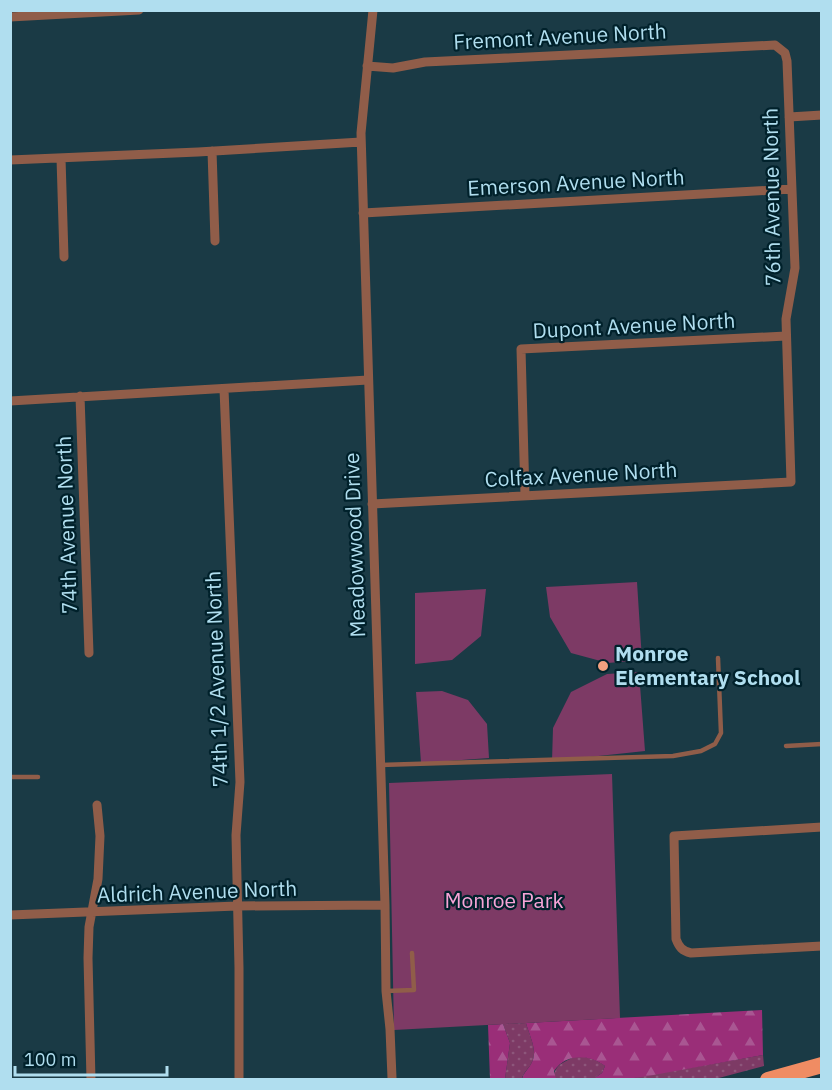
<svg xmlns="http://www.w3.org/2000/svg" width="832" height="1090" viewBox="0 0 832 1090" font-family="'IBM Plex Sans',sans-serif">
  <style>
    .grass { fill: url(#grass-dots) }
    .forest { fill: url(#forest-firs) }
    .park { fill: #7d3a65 }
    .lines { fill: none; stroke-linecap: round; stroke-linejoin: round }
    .service { stroke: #905d49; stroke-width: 4.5 }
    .minor { stroke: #905d49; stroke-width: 9 }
    .trunk { stroke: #f08c63; stroke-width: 16 }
    .poi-dot { fill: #f2a07f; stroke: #00212b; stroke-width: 2 }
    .labels { text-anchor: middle; stroke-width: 4.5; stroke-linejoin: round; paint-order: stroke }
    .street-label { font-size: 21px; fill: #b0deef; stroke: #00212b }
    .poi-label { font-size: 21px; font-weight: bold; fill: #b0deef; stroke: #00212b; text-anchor: start }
    .park-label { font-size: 21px; fill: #f7a4d7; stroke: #00212b }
  </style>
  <defs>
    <pattern id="grass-dots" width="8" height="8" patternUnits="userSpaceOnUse" patternTransform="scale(1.5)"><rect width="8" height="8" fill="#7d3a65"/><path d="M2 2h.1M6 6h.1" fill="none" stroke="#8d567b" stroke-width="1.8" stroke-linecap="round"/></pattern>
    <pattern id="forest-firs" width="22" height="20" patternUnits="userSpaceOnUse" patternTransform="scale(1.5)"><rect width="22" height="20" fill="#9a2e78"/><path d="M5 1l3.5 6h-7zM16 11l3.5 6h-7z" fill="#a95692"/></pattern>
  </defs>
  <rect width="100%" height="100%" fill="#1a3a45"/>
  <!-- grass -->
  <path class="grass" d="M526,1023C529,1035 538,1050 532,1062C529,1069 523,1072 522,1079H505L510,1043L503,1024Z
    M763,1055L764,1066L715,1079L620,1080Z
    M576,1056C588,1057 596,1059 605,1066L602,1073L596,1077V1079L554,1078C554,1064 565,1062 576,1056Z"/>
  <!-- forest -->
  <path class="forest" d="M762,1010L763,1055L648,1076L620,1080L596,1079V1077L602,1073L605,1066C589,1054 566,1053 554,1071L556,1079L522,1080C523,1072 529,1069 532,1062C538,1050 529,1035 526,1023Z
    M503,1024L510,1043L505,1079H490L488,1025Z"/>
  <!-- park -->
  <path class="park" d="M637,582L642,660L608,663L571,653L550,617L546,587Z
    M486,589L481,636L452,660L415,664V593Z
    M639,672L645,751L552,761L553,728L571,692L607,674Z
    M442,691L468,700L487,724L489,758L421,763L416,692Z
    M612,774L620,1018L394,1030L389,783Z"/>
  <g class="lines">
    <!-- service -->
    <path class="service" d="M786,746L822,744
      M380,765L673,756L701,751L715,744L721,733L718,658
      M10,777H38
      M386,991L414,990L412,953"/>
    <!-- minor -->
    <path class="minor" d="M373,10L361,133L385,905L386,991L390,1029L392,1078
      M10,17L139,10
      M367,66L393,68L425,62L775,45L785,53L787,61L795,268L786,319L791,482L372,504
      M789,117L822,115
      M212,151L215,241
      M61,158L64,257
      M10,160L198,152L361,142
      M363,213L792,189
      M224,389L240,782L236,835L239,968V1080
      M80,396L89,653
      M10,401L368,380
      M525,496L521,349L786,336
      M822,827L674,836L676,939C679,947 682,951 691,953L822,946
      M10,915L237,906L385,905
      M91,1080L88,958L89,927L98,879L100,836L97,805"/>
    <!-- trunk -->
    <path class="trunk" d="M768,1080L822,1065"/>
  </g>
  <!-- markers -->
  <circle class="poi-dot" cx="603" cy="666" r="6"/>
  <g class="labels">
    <!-- street labels -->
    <g class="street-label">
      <text transform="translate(560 37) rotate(-3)" y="7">Fremont Avenue North</text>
      <text transform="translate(576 183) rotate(-3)" y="7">Emerson Avenue North</text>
      <text transform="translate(772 197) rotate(-91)" y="7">76th Avenue North</text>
      <text transform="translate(634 326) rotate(-3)" y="7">Dupont Avenue North</text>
      <text transform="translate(581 475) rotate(-3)" y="7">Colfax Avenue North</text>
      <text transform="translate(67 525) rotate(-92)" y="7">74th Avenue North</text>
      <text transform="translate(355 545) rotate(-92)" y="7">Meadowwood Drive</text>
      <text transform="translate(217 679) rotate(-92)" y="7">74th 1/2 Avenue North</text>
      <text transform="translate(197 892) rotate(-2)" y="7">Aldrich Avenue North</text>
    </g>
    <!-- poi labels -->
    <g class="poi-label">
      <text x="615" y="661">Monroe<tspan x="615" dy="24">Elementary School</tspan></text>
    </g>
    <!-- park labels -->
    <g class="park-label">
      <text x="504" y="908">Monroe Park</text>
    </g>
  </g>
  <!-- border -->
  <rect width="832" height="1090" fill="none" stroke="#b0deef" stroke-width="24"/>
  <!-- scale -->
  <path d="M15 1066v9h152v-9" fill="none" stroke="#b0deef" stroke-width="3"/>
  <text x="24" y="1066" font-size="18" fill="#b0deef" stroke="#00212b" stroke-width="4.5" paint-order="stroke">100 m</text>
</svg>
